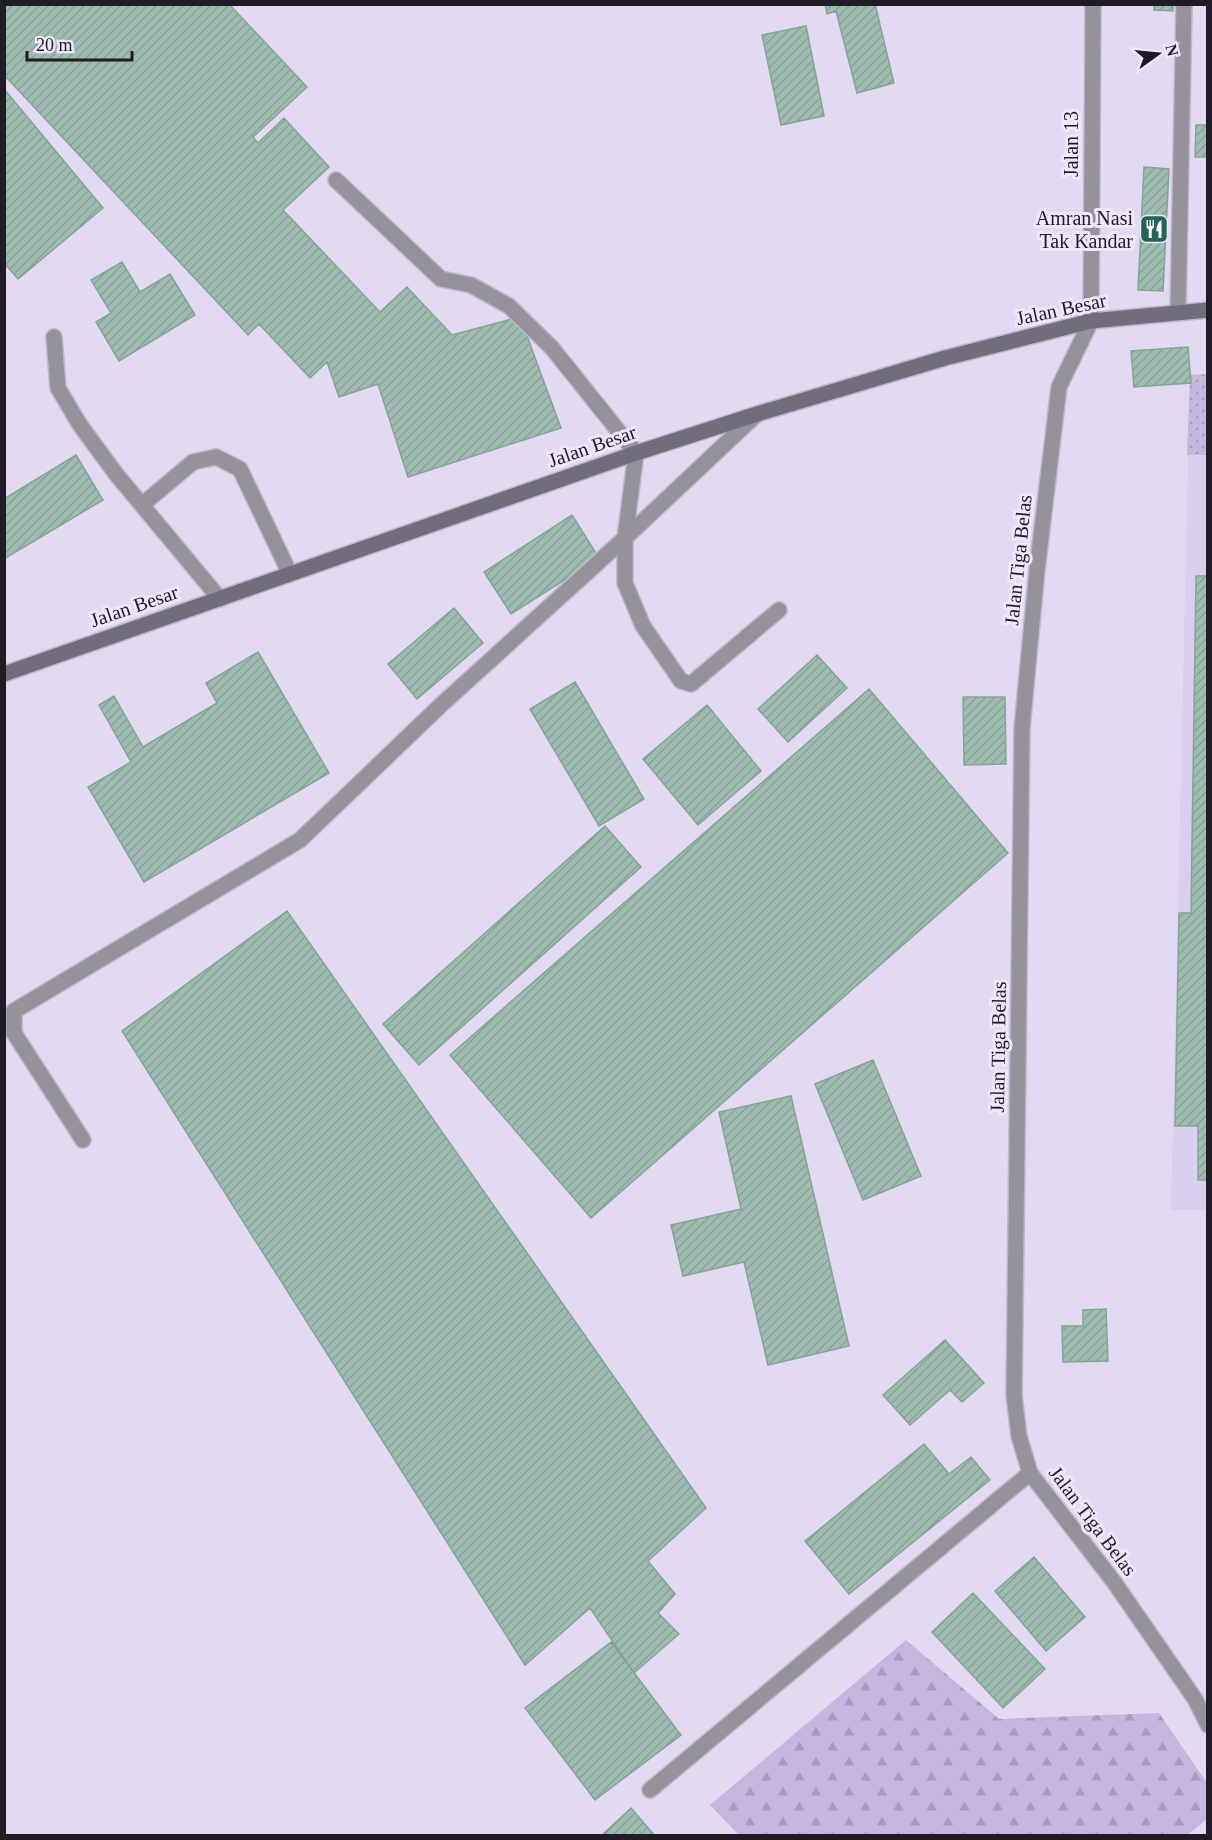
<svg xmlns="http://www.w3.org/2000/svg" width="1212" height="1840" viewBox="0 0 1212 1840" font-family="'Times New Roman',serif">
  <style>
    .built { fill: #dacfee }
    .grass { fill: url(#grass-dots) }
    .forest { fill: url(#forest-firs) }
    .building { fill: url(#building-hatch); stroke: #86a298; stroke-width: 1.5 }
    .lines { fill: none; stroke-linecap: round; stroke-linejoin: round }
    .lane-casing { stroke: #bfb8cd; stroke-width: 18 }
    .street-casing { stroke: #bfb8cd; stroke-width: 18 }
    .secondary-casing { stroke: #bfb8cd; stroke-width: 18 }
    .lane { stroke: #95929c; stroke-width: 15 }
    .street { stroke: #95929c; stroke-width: 15 }
    .secondary { stroke: #726d7c; stroke-width: 15 }
    .labels { text-anchor: middle; stroke-width: 6; stroke-linejoin: round; paint-order: stroke }
    .street-label { font-size: 20px; fill: #1f1c25; stroke: #efe8fc }
    .poi-label { font-size: 20px; fill: #1f1c25; stroke: #efe8fc; text-anchor: end }
  </style>
  <defs>
    <pattern id="grass-dots" width="8" height="8" patternUnits="userSpaceOnUse" patternTransform="scale(1.5)"><rect width="8" height="8" fill="#c4b6de"/><path d="M2 2h.1M6 6h.1" fill="none" stroke="#a89cbe" stroke-width="1.8" stroke-linecap="round"/></pattern>
    <pattern id="forest-firs" width="22" height="20" patternUnits="userSpaceOnUse" patternTransform="scale(1.5)"><rect width="22" height="20" fill="#c4b6de"/><path d="M5 1l3.5 6h-7zM16 11l3.5 6h-7z" fill="#a89cbe"/></pattern>
    <pattern id="building-hatch" width="6" height="6" patternUnits="userSpaceOnUse" patternTransform="scale(1.5)"><rect width="6" height="6" fill="#9fbcb1"/><path d="M-1 1l2-2M0 6l6-6M5 7l2-2" fill="none" stroke="#88a198"/></pattern>
  </defs>
  <rect width="100%" height="100%" fill="#e2daf2"/>
  <!-- built -->
  <path class="built" d="M1207,374L1208,1210H1171L1190,375Z"/>
  <!-- grass -->
  <path class="grass" d="M1207,374V455H1187L1190,375Z"/>
  <!-- forest -->
  <path class="forest" d="M906,1640L999,1719L1159,1713L1207,1783V1819L1186,1836L739,1835L710,1805Z"/>
  <!-- building -->
  <path class="building" d="M4,4H229L307,87L253,137L258,143L284,118L329,167L283,210L380,312L407,287L452,335L520,317L561,428L408,477L378,384L339,397L327,362L310,378L259,324L248,335L4,75Z
    M825,4H875L894,83L857,93L836,11L827,14Z
    M1154,4H1173V11L1154,10Z
    M806,26L824,116L781,125L762,35Z
    M4,89L103,208L18,279L4,263Z
    M1196,125H1208V157H1195Z
    M1144,167L1169,169L1163,291L1138,290Z
    M122,262L140,292L170,274L195,315L119,361L96,322L111,313L91,280Z
    M1188,347L1191,383L1134,387L1131,351Z
    M76,455L103,500L4,559V499Z
    M572,515L599,558L511,614L484,572Z
    M1196,576H1208V1180H1198V1126H1175L1179,913H1191Z
    M454,608L483,643L417,699L388,664Z
    M258,652L329,773L144,882L88,787L131,762L99,705L114,696L143,747L217,703L206,683Z
    M817,655L847,688L788,742L758,709Z
    M575,682L644,799L599,826L530,709Z
    M869,689L1008,853L591,1218L450,1055Z
    M963,697H1005L1006,764L964,765Z
    M707,705L761,771L698,825L643,759Z
    M605,826L641,867L419,1065L383,1024Z
    M287,911L706,1508L648,1561L675,1594L658,1613L679,1634L634,1673L590,1608L525,1665L122,1031Z
    M873,1060L921,1176L863,1200L815,1084Z
    M791,1096L849,1346L768,1365L744,1262L683,1276L671,1225L741,1209L719,1112Z
    M1106,1309L1108,1361L1063,1362L1062,1326H1083V1310Z
    M945,1340L984,1383L962,1402L950,1390L910,1425L883,1395Z
    M924,1444L949,1474L971,1457L990,1480L849,1594L805,1541Z
    M1034,1557L1085,1617L1046,1651L995,1591Z
    M973,1593L1045,1669L1003,1708L932,1632Z
    M611,1642L681,1735L595,1800L525,1708Z
    M631,1808L655,1836H601Z"/>
  <g class="lines">
    <!-- lane casing -->
    <g class="lane-casing">
      <path id="lane" d="M336,180L441,279L471,285L509,306L552,348L636,453L625,538V583L643,626L681,681L691,684L779,610
        M54,337L58,388L80,425L116,474L220,599
        M142,505L193,462L216,457L240,469L290,574
        M83,1140L14,1033V1011L300,840L441,705L625,538L757,414
        M650,1790L1030,1473"/>
    </g>
    <!-- street casing -->
    <g class="street-casing">
      <path id="street" d="M1093,4L1091,321L1059,387L1037,570L1022,728L1014,1395L1019,1436L1030,1473L1114,1582L1195,1699L1208,1725
        M1178,312L1184,4"/>
    </g>
    <!-- secondary casing -->
    <g class="secondary-casing">
      <path id="secondary" d="M4,674L636,453L757,414L945,358L1091,321L1208,310"/>
    </g>
    <!-- lane -->
    <use href="#lane" class="lane"/>
    <!-- street -->
    <use href="#street" class="street"/>
    <!-- secondary -->
    <use href="#secondary" class="secondary"/>
  </g>
  <!-- icons -->
  <defs>
    <g id="restaurant-square" transform="scale(1.5)"><rect x="-9" y="-9" width="18" height="18" rx="4" fill="#236452" stroke="#efe8fc"/><path d="M-5-6h1v4h1v-4h1v4h1v-4h1v5L-1.5 .5V6h-2V.5L-5-1ZM5-6V6H3V1.5H1.5Q1.5-4 5-6Z" fill="#fff"/></g>
  </defs>
  <g fill-rule="evenodd">
    <use href="#restaurant-square" x="1154" y="229"/>
  </g>
  <g class="labels">
    <!-- street labels -->
    <g class="street-label">
      <text transform="translate(1071 144) rotate(-90)" y="7">Jalan 13</text>
      <text transform="translate(1061 309) rotate(-12)" y="7">Jalan Besar</text>
      <text transform="translate(592 446) rotate(-19)" y="7">Jalan Besar</text>
      <text transform="translate(1018 560) rotate(-84)" y="7">Jalan Tiga Belas</text>
      <text transform="translate(134 606) rotate(-19)" y="7">Jalan Besar</text>
      <text transform="translate(998 1047) rotate(-89)" y="7">Jalan Tiga Belas</text>
      <text transform="translate(1093 1521) rotate(53)" y="7">Jalan Tiga Belas</text>
    </g>
    <!-- poi labels -->
    <g class="poi-label">
      <text x="1133" y="225">Amran Nasi<tspan x="1133" dy="23">Tak Kandar</tspan></text>
    </g>
  </g>
  <!-- border -->
  <rect width="1212" height="1840" fill="none" stroke="#1f1c25" stroke-width="12"/>
  <!-- north arrow -->
  <g transform="translate(1158 54) rotate(75)" stroke="#efe8fc" stroke-width="4.5" paint-order="stroke">
  <path d="M0-4.5L10 22L0 15L-10 22Z" fill="#1f1c25"/>
  <text y="-9" font-size="16" font-weight="bold" text-anchor="middle" fill="#1f1c25">N</text>
  </g>
  <!-- scale -->
  <path d="M27 51v9h105v-9" fill="none" stroke="#1f1c25" stroke-width="3"/>
  <text x="36" y="51" font-size="18" fill="#1f1c25" stroke="#efe8fc" stroke-width="4.5" paint-order="stroke">20 m</text>
</svg>
